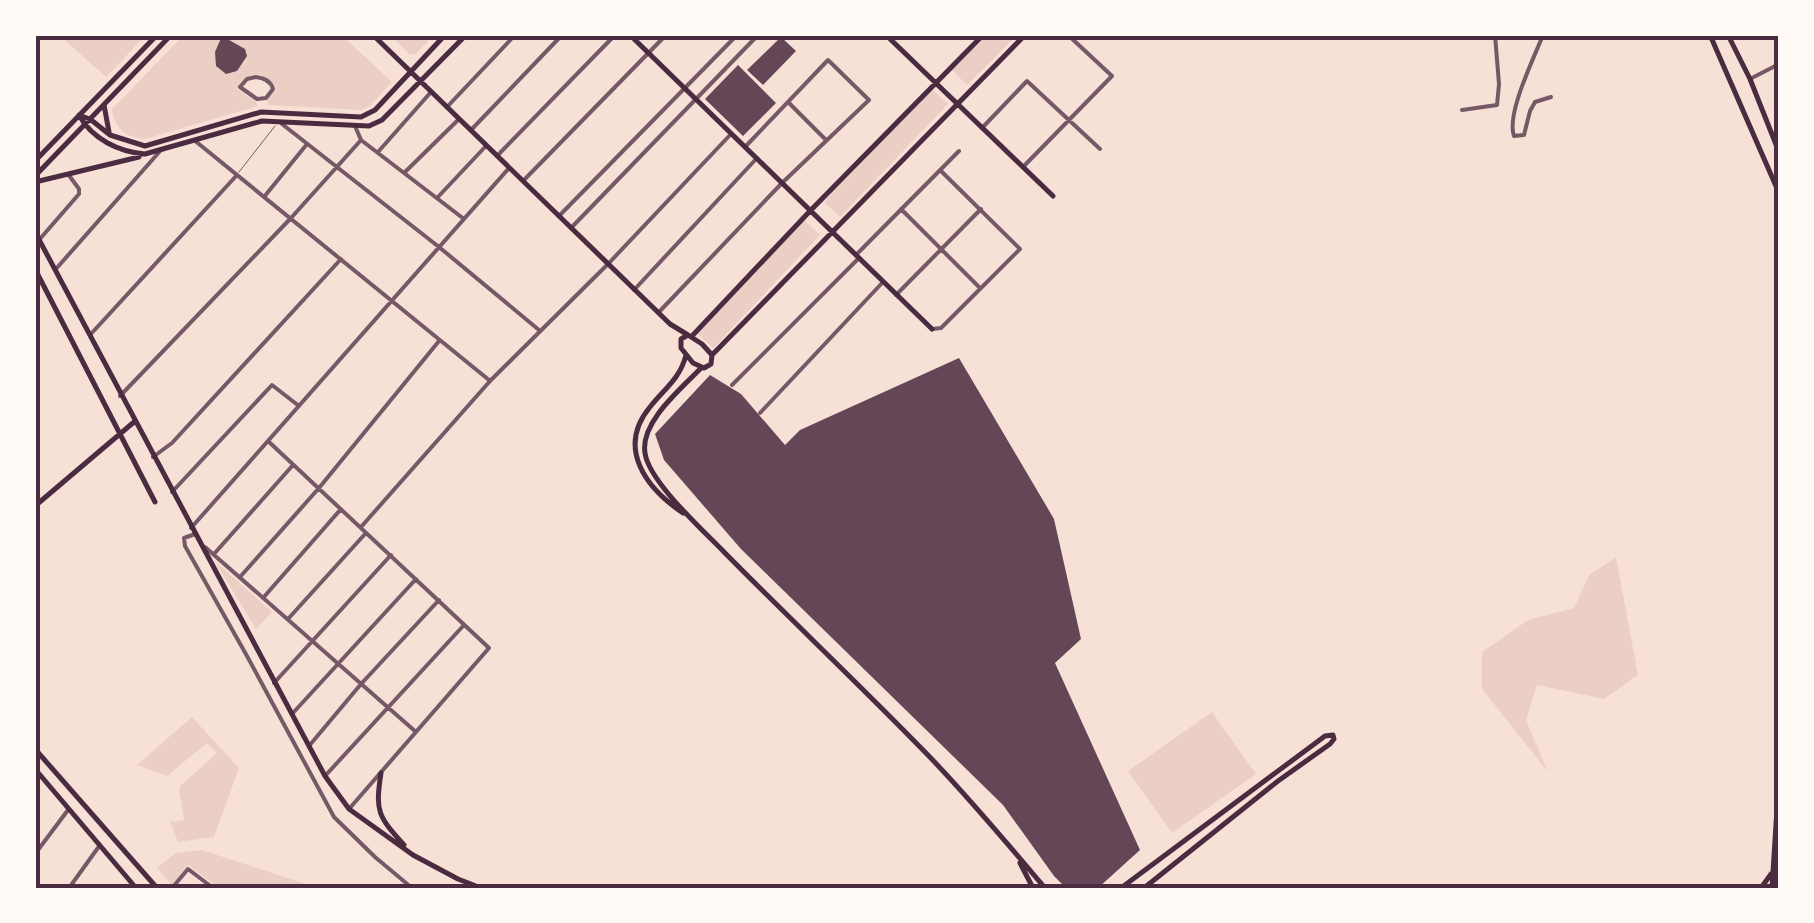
<svg xmlns="http://www.w3.org/2000/svg" width="1814" height="923" viewBox="0 0 1814 923" font-family="Raleway,sans-serif">
  <style>
    .green { fill: #ebcfc5 }
    .building { fill: #644757 }
    .lines { fill: none; stroke-linecap: round; stroke-linejoin: round }
    .service { stroke: #755966; stroke-width: 1 }
    .minor { stroke: #755966; stroke-width: 4 }
    .tertiary { stroke: #755966; stroke-width: 4 }
    .secondary { stroke: #4a2c40; stroke-width: 5 }
    .primary { stroke: #4a2c40; stroke-width: 5 }
    .neatline { fill: none; stroke: #4a2c40; stroke-width: 4 }
  </style>
  <rect width="100%" height="100%" fill="#f7e1d7"/>
  <!-- green -->
  <path class="green" d="M59,35H146L106,77Z
    M184,35H347L348,41L392,82L370,106L361,110L268,105L267,99L276,88C266,70 247,70 237,89L256,102L258,106L145,139C126,138 114,128 112,109Z
    M391,35H434L416,54H409Z
    M987,35H1017L967,85L952,70Z
    M932,89L948,104L840,217L824,202Z
    M804,220L820,235L713,348L697,333Z
    M1616,557L1638,675L1604,699L1537,685L1526,720L1548,772L1482,689V652L1528,620L1574,608L1589,575Z
    M214,560L272,612L256,629Z
    M1212,712L1256,774L1172,833L1128,771Z
    M192,717L239,768L214,837L178,842L170,822L184,820L179,789L180,786L217,753L207,743L167,776L137,765Z
    M202,850L318,888H219L188,865L172,885L157,868L176,853Z"/>
  <!-- building -->
  <path class="building" d="M222,36L245,49L247,56L237,71L226,74L216,66L215,52Z
    M781,37L796,51L763,85L747,70Z
    M738,65L776,103L743,136L705,99Z
    M959,358L1054,519L1081,639L1055,663L1140,850L1098,888H1066L1054,876L1003,805L741,549L664,460L655,434L710,375L741,394L785,445L800,430Z"/>
  <g class="lines">
    <!-- service -->
    <path class="service" d="M239,172L275,126"/>
    <!-- minor -->
    <path class="minor" d="M1543,35C1534,58 1506,114 1514,136L1524,135L1530,111L1535,102L1551,97
      M256,77C264,78 271,81 273,89L266,98L257,99L240,87L247,79Z
      M1750,79L1779,64
      M788,102L826,140
      M447,107L515,35
      M1462,110L1497,105L1499,84L1495,35
      M282,124L439,247L539,330
      M355,126L361,140L464,219
      M982,128L1027,81L1100,149
      M471,130L562,35
      M194,140L489,380
      M378,152L431,92
      M497,156L615,35
      M1023,167L1112,76L1068,35
      M404,173L458,120
      M524,180L666,35
      M264,197L307,144
      M437,198L485,147
      M901,209L979,287
      M39,240L79,194V189L68,174
      M856,255L959,151
      M55,270L161,150
      M634,290L757,158
      M896,295L981,209
      M659,312L782,183L869,100L828,60L745,147
      M932,329L941,328L1020,249L940,170
      M90,335L237,175
      M732,385L859,258
      M120,396L291,218L361,140
      M760,413L883,282
      M268,441L489,648L349,809
      M153,457L172,443L341,259
      M172,492L272,385L299,406
      M361,527L490,381L608,264L731,134
      M191,528L509,168
      M195,534L184,538L185,546L247,656L334,817L375,857L412,888
      M205,547L416,732
      M214,554L293,465
      M240,577L319,488L439,341
      M263,598L341,509
      M288,619L365,534
      M274,683L391,555
      M292,714L416,579
      M309,746L361,684L439,600
      M325,776L464,625
      M35,854L68,810
      M69,888L100,845
      M172,888L188,869L213,888"/>
    <!-- tertiary -->
    <path class="tertiary" d="M559,216L737,35
      M571,228L758,35"/>
    <!-- secondary -->
    <path class="secondary" d="M373,35L670,324L688,335
      M630,35L932,329
      M886,35L1053,196
      M1710,35L1779,193
      M1728,35L1750,79L1779,152
      M104,105L109,132
      M79,115C92,139 119,152 145,154L262,121L369,126L382,120L466,35
      M81,116L90,119L110,135L145,146L261,112L361,117L375,110L445,35
      M35,161L157,35
      M35,176L171,35
      M35,182L139,157
      M35,232L325,776L349,809L413,855L458,879L481,888
      M35,269L155,502
      M688,335L702,344L712,355L711,364L704,368L693,363L681,348V339Z
      M692,336L810,211L983,35
      M712,355L1025,35
      M701,368C681,389 640,422 645,453C649,482 704,531 725,553C791,620 859,684 924,751C967,795 1005,841 1045,888
      M35,506L134,422
      M683,513C646,488 616,448 650,407C664,389 680,379 686,355
      M381,773C375,812 378,816 404,845
      M1020,863L1033,888
      M1121,888L1325,736L1333,735L1334,739L1330,744L1278,781L1144,888
      M1761,888L1771,874
      M1772,888L1779,777"/>
    <!-- primary -->
    <path class="primary" d="M35,749L157,888
      M35,769L136,888"/>
  </g>
  <!-- border -->
  <rect width="1814" height="923" fill="none" stroke="#fffaf5" stroke-width="75"/>
  <rect x="38" y="38" width="1738" height="848" class="neatline"/>
</svg>
